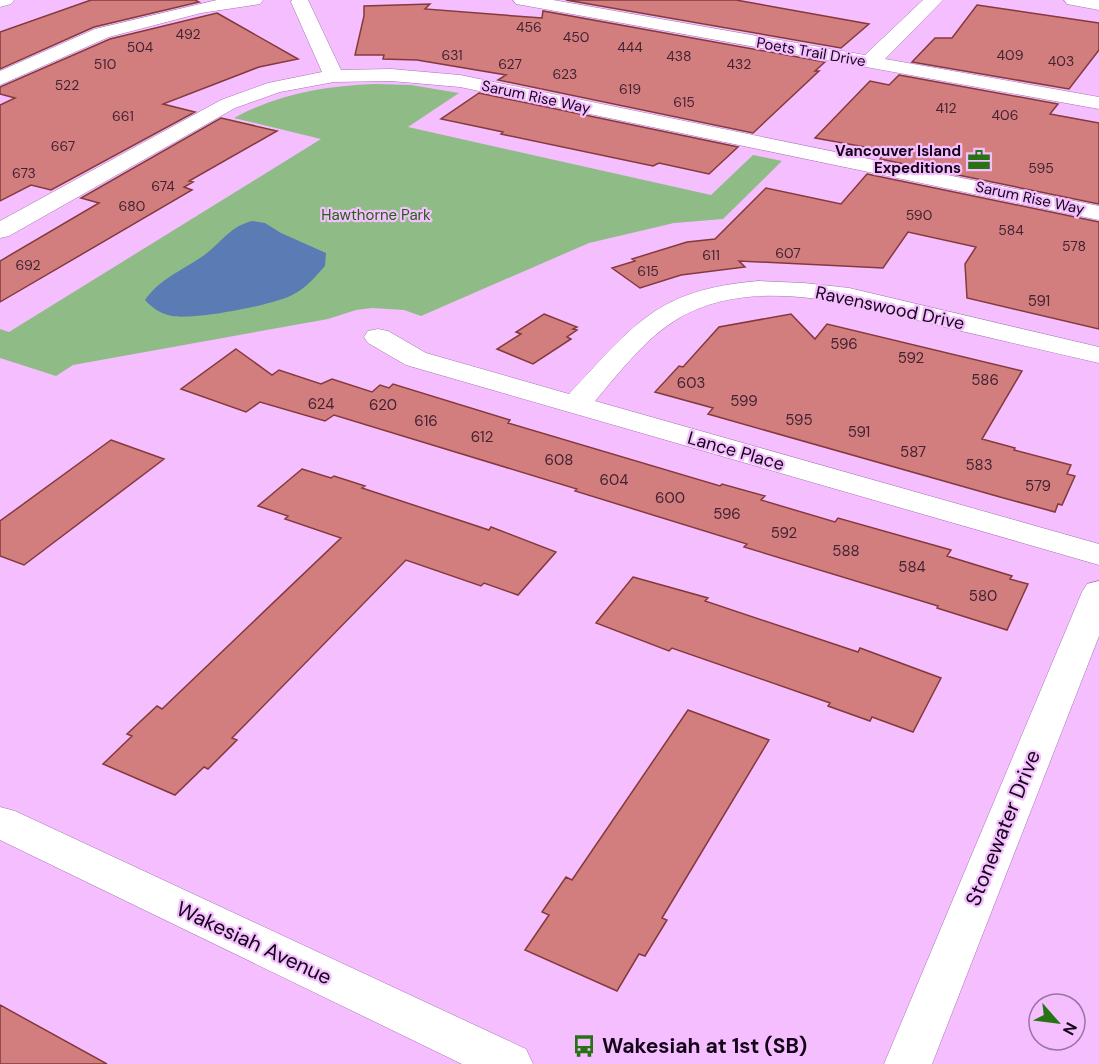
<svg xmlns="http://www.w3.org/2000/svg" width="1099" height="1064" viewBox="0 0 1099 1064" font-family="'DM Sans',sans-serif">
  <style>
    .green { fill: #8fbc86 }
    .water { fill: #5a7bb4 }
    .building { fill: #d27e7e; stroke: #85393b; stroke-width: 1.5 }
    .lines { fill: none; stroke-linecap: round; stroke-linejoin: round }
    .minor-casing { stroke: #a774b1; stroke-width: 1 }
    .major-casing { stroke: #a774b1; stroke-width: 1 }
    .minor { fill: #fff; fill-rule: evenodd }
    .major { fill: #fff; fill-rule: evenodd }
    .labels { text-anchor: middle; stroke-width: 4.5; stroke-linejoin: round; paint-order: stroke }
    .far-number-label { font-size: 14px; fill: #442232 }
    .far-street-label { font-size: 15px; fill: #150419; stroke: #f4beff }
    .far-poi-label { font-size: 15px; font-weight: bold; fill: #150419; stroke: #f4beff; text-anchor: end }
    .far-park-label { font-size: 15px; fill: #226114; stroke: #f4beff }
    .number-label { font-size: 15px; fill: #442232 }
    .street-label { font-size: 18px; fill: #150419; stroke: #f4beff }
    .near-street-label { font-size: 21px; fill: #150419; stroke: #f4beff }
    .near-poi-label { font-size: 21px; font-weight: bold; fill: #150419; stroke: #f4beff; text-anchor: start }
  </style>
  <rect width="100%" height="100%" fill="#f4beff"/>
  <!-- green -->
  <path class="green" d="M375,84L411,85L459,93L408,127L711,195L753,155L782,161L723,219L674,223L589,243L421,316L404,310L372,308L356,310L328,319L73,365L56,376L0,358V329L9,332L321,139L234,118C278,94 324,86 375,84Z"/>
  <!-- water -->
  <path class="water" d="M252,221L265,223L281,233L326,253L325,266C316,276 306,288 294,294C276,305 194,320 172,316C161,314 152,308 145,300C160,279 179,272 200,258C221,245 226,228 252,221Z"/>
  <!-- building -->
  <path class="building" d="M91,0H195L199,2L94,27L0,69V32Z
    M566,0H736L869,24L841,48Z
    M430,4L425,9L542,18L543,11L825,62L815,71H819L753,133L498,80L506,75L417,60L383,59L384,55H355L364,16V6Z
    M977,5L1099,23V50L1069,89L912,62L935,38H952Z
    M217,13L298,59L259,67L163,104L195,112L51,190L31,185L0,201V105L15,98L0,94V87L110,39Z
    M899,75L1058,104L1050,114L1099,123V204L880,159L887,151L815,138L870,81L889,85Z
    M479,93L738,147L709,174L659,163L653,166L501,134L503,132L441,119Z
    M221,118L277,131L189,181L193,182L184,187L192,190L0,302V261L99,203L81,198Z
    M867,174L1099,222V329L967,298L965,264L976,247L908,232L883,268L739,261L745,267L681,275L640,288L612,268L635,261L632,259L687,242L715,239L766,188L841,204Z
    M544,314L577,327L573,329L577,330L567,337L571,339L533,364L497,349L521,334L516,332Z
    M791,314L815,339L827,324L1022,371L982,439L1015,448L1014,450L1071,465L1067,474L1075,476L1062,505L1058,504L1055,512L1000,497L708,414L713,408L655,392L679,366L683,367L719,327Z
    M236,349L272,375L279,370L321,384L332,379L372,392L380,385L389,388L393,384L510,420L508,423L720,486L722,484L765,496L761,500L835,522L838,518L951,550L947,556L1012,576L1010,579L1028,584L1007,630L937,608L938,606L744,547L747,544L575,491L577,489L334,415L325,421L260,402L246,412L181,389Z
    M111,440L164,459L24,565L0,556V521Z
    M302,469L331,478L334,476L365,486L362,488L489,530L491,527L556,552L518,595L484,583L481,586L406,560L232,738L237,740L208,769L204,767L175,795L103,764L132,736L127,734L157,706L162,709L341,538L285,519L288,516L258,506Z
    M633,577L708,598L705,601L858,652L860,648L941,678L913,732L872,717L870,721L828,706L830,703L672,648L669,651L596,623Z
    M688,710L769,740L662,918L667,920L645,956L639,954L617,991L525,950L549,915L542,912L566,877L572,880Z
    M0,1005L107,1064H0Z"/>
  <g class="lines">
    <!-- minor casing -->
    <g class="minor-casing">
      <path id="minor" d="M0,0H14L11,4L0,7Z
        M217,0H263L260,4L254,5L201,13L109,37L0,85V71L95,29Z
        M292,0H308L341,70L391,69L460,75L1099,206V220L460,87L391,81L334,82L280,92L235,108L9,236L0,238V221L221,100L268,83L322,72L291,2Z
        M513,0H553L865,55L923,0H943L885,59L1099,97V109L522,5L516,4Z
        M1064,0H1099V10L1067,4Z
        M758,281L804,283L849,288L1099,347V363C1047,351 996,339 944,327C864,307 756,273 679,318C645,338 620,372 595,401L1099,544V565L406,365L368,343L364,337L368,331L378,329L388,331L426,353L569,394C635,324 656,290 758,281Z
        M1099,581V636L932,1064H884L1082,592L1087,584Z"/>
    </g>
    <!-- major casing -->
    <g class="major-casing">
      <path id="major" d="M0,807L15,811L526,1049L533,1064H462L0,840Z"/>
    </g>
    <!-- minor -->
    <use href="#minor" class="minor"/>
    <!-- major -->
    <use href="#major" class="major"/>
  </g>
  <!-- icons -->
  <defs>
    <g id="office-bare" transform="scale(1.8)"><path d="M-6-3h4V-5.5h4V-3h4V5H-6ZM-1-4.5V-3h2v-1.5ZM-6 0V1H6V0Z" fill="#277215" stroke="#f4beff" stroke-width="2.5" paint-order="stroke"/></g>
    <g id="bus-bare" transform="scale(1.8)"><path d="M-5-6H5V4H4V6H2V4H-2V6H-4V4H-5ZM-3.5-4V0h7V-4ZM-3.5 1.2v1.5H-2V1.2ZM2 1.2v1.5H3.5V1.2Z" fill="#277215" stroke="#f4beff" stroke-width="2.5" paint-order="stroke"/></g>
  </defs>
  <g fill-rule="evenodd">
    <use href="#office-bare" x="979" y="160"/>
    <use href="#bus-bare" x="584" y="1046"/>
  </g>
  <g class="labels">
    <!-- far-number labels -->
    <g class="far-number-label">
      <text x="529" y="32">456</text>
      <text x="188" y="39">492</text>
      <text x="576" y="42">450</text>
      <text x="140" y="52">504</text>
      <text x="630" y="52">444</text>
      <text x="452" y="60">631</text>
      <text x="1010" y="60">409</text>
      <text x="679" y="61">438</text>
      <text x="1061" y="66">403</text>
      <text x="105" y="69">510</text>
      <text x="510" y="69">627</text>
      <text x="739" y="69">432</text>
      <text x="565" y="79">623</text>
      <text x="67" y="90">522</text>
      <text x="630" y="94">619</text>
      <text x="684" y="107">615</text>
      <text x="946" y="113">412</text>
      <text x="1005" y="120">406</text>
      <text x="123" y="121">661</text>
      <text x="63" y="151">667</text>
      <text x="1041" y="173">595</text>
      <text x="24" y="178">673</text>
      <text x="163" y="191">674</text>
      <text x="132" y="211">680</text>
      <text x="919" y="220">590</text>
      <text x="1011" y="235">584</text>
      <text x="1074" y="251">578</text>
      <text x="788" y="258">607</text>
      <text x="711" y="260">611</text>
      <text x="28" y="270">692</text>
      <text x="648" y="276">615</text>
    </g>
    <!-- far-street labels -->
    <g class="far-street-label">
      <text transform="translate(811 52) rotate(10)" y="5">Poets Trail Drive</text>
      <text transform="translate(536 97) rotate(12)" y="5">Sarum Rise Way</text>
      <text transform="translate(1030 198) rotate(12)" y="5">Sarum Rise Way</text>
    </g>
    <!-- far-poi labels -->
    <g class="far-poi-label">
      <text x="961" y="156">Vancouver Island<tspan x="961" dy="17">Expeditions</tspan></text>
    </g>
    <!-- far-park labels -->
    <g class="far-park-label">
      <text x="376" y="220">Hawthorne Park</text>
    </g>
    <!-- number labels -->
    <g class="number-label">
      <text x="1039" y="306">591</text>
      <text x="844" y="349">596</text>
      <text x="911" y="363">592</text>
      <text x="985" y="385">586</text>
      <text x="691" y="388">603</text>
      <text x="744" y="406">599</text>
      <text x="321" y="409">624</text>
      <text x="383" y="410">620</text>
      <text x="799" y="425">595</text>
      <text x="426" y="426">616</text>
      <text x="859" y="437">591</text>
      <text x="482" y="442">612</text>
      <text x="913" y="457">587</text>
      <text x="559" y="465">608</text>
      <text x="979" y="470">583</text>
      <text x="614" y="485">604</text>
      <text x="1038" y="491">579</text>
      <text x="670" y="503">600</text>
      <text x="727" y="519">596</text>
      <text x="784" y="538">592</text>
      <text x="846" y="556">588</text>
      <text x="912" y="572">584</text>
      <text x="983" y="601">580</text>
    </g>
    <!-- street labels -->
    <g class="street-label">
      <text transform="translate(890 308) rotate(12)" y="6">Ravenswood Drive</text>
      <text transform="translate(736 451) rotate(16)" y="6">Lance Place</text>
    </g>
    <!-- near-street labels -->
    <g class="near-street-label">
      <text transform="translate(1003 828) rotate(-68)" y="7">Stonewater Drive</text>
      <text transform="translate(254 943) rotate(25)" y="7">Wakesiah Avenue</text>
    </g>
    <!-- near-poi labels -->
    <g class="near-poi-label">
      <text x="602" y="1053">Wakesiah at 1st (SB)</text>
    </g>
  </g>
  <!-- north arrow -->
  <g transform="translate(1057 1022) rotate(118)"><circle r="28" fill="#f4beff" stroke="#9b74a3" stroke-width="1.5"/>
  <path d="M0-4.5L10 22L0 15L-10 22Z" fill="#277215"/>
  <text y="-9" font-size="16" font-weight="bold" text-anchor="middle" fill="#150419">N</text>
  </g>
</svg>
